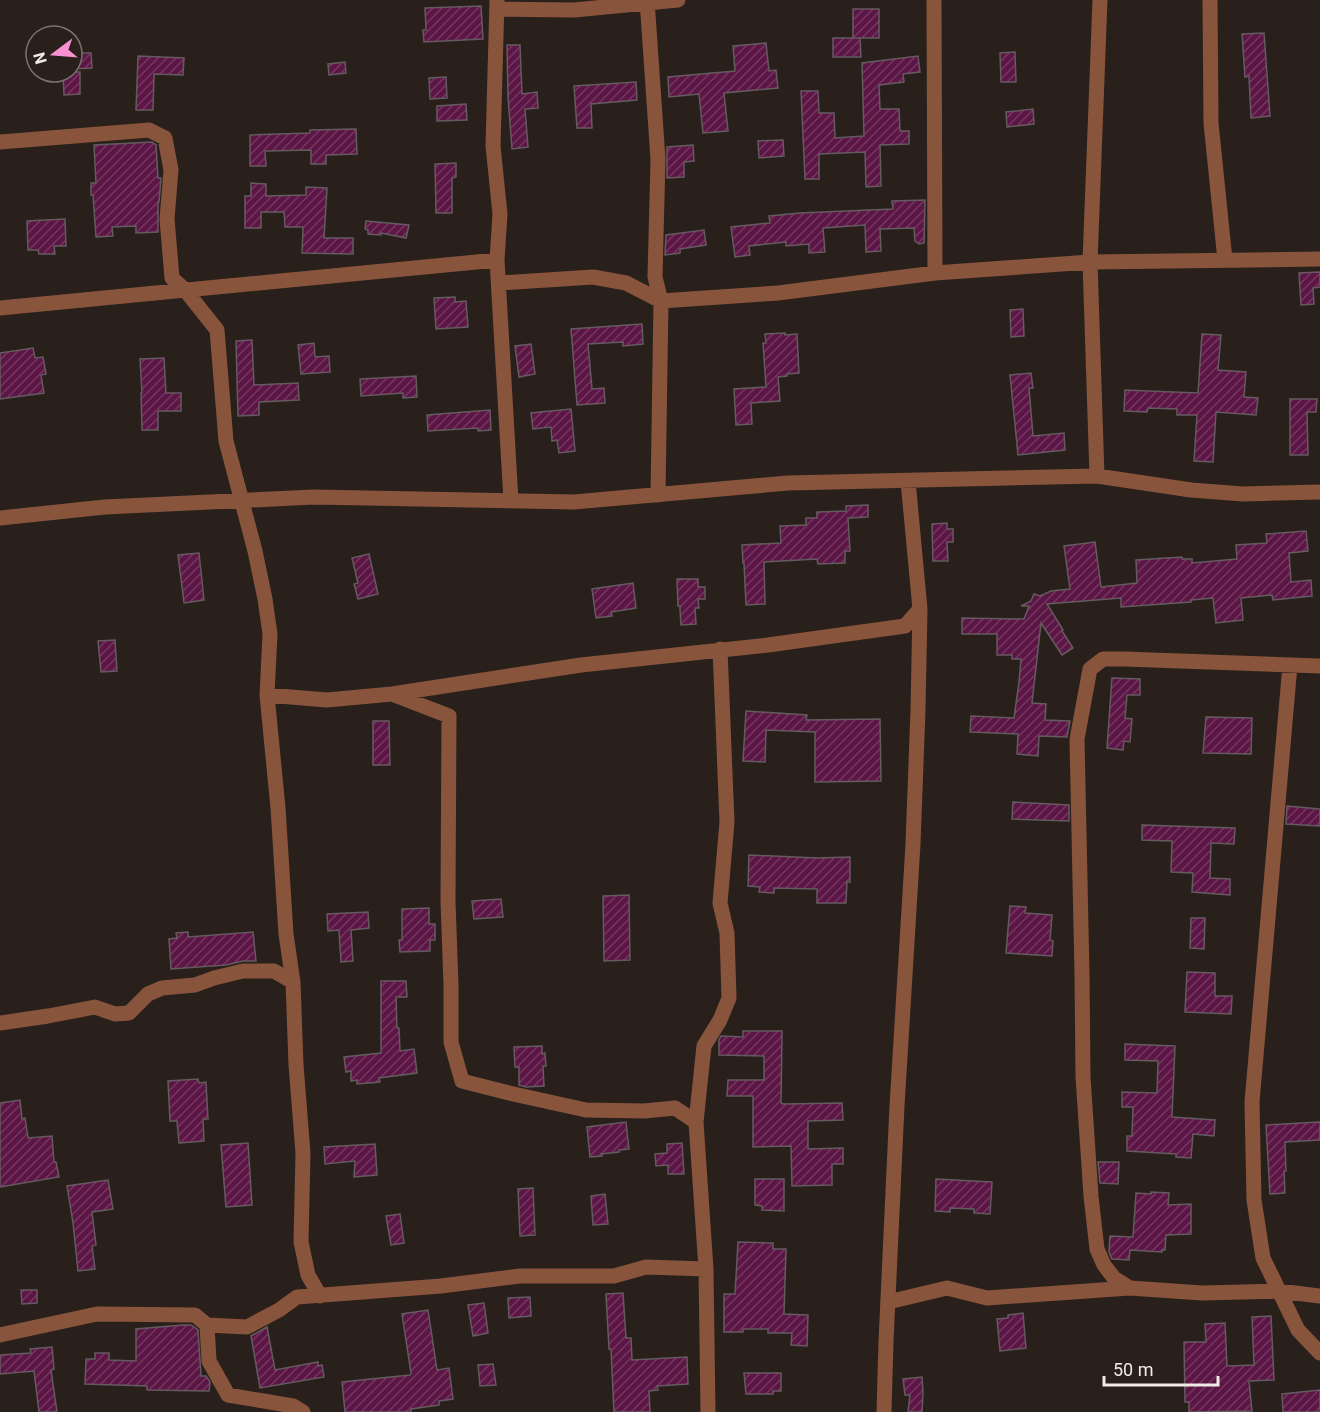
<svg xmlns="http://www.w3.org/2000/svg" width="1320" height="1412" viewBox="0 0 1320 1412" font-family="Roboto,sans-serif">
  <style>
    .building { fill: url(#building-hatch); stroke: #655a60; stroke-width: 1.5 }
    .lines { fill: none; stroke-linecap: round; stroke-linejoin: round }
    .minor { stroke: #88543c; stroke-width: 15 }
  </style>
  <defs>
    <pattern id="building-hatch" width="6" height="6" patternUnits="userSpaceOnUse" patternTransform="scale(1.5)"><rect width="6" height="6" fill="#5c1645"/><path d="M-1 1l2-2M0 6l6-6M5 7l2-2" fill="none" stroke="#743860"/></pattern>
  </defs>
  <rect width="100%" height="100%" fill="#29201b"/>
  <!-- building -->
  <path class="building" d="M481,6L483,39L424,42L423,30H426L425,8Z
    M853,9H879V38H853Z
    M1264,33L1270,116L1251,118L1249,76L1245,77L1242,34Z
    M833,38H860L861,57H833Z
    M766,43L769,71L776,70L778,88L724,93L728,131L703,133L699,94L669,97L668,77L735,71L733,46Z
    M507,45H520L522,94L537,92L538,108L525,109L528,147L512,149L508,97Z
    M1015,52L1016,82H1001L1000,53Z
    M72,53H91L92,68L72,69Z
    M138,56L184,58L183,75L154,74L153,110H136Z
    M918,56L920,72L903,74L904,82L879,85L880,109H899L900,131H909V144L880,145L881,186L866,187L865,152L819,154V179H805L801,91H818L819,113H834L835,138L864,136L862,63Z
    M345,62L346,73L329,75L328,64Z
    M63,72H80V94L64,95Z
    M446,77L447,98L430,99L429,78Z
    M636,82L637,100L591,104L592,128H577L574,86Z
    M466,104L467,120L437,121V106Z
    M1033,109L1034,124L1007,127L1006,112Z
    M356,129L357,154L326,155V164H311V150L265,151L266,166H250V135L310,133V130Z
    M783,140L784,156L759,158L758,141Z
    M152,142L156,145L158,178H161L159,202H158V232L136,233V226L112,227L113,236L96,237L93,195H91V183H96L94,145Z
    M693,145L694,161L684,162V177L667,178V147Z
    M456,163V177L452,178V213H436L435,164Z
    M251,183L266,184V196L306,195V187L327,188L324,238H353V254L302,253L303,227H285L284,212H261V228H245V196H251Z
    M925,200L924,243L919,244L915,241L914,228L880,229L881,251L866,252L865,225L823,228L825,252L809,253V244L786,246V242L749,246L750,255L735,257L731,227L770,223L769,216L800,213L893,209L892,201Z
    M65,219L66,246H54L55,254H39L38,250H28L27,221Z
    M366,221L409,225L406,238L381,233V235L368,234V230L365,229Z
    M704,230L706,245L680,249V253L665,255L666,235Z
    M1320,272V287L1313,288L1314,304L1301,305L1299,273Z
    M455,297V302L466,301L468,327L436,329L434,298Z
    M1023,309L1024,336L1011,337L1010,310Z
    M642,324L643,344L623,346V342L588,344L592,389L604,388L605,403L577,405L571,329Z
    M785,333V335L797,334L799,373L787,374V376L778,377L780,401L751,403L752,424L736,425L734,389L766,387L763,343H766L765,334Z
    M1202,334L1221,335L1218,370L1246,372L1244,397L1258,398L1256,415L1216,412L1213,462L1194,461L1197,415H1177V409L1148,408L1147,412L1124,411L1125,390L1198,393Z
    M252,340L254,385L298,383L299,400L259,402V415L238,416L236,341Z
    M314,343L315,357L329,356L330,372L301,374L298,345Z
    M531,344L535,374L519,377L515,346Z
    M33,348L35,358L43,357L46,374L41,375L44,393L0,399V353Z
    M164,358L166,393H181V411H158V430H142L141,393H142L140,359Z
    M1031,373L1033,388H1029L1033,436L1064,433L1065,450L1018,455L1010,375Z
    M416,376L417,397L403,398V393L361,396L360,379Z
    M1290,399H1317L1316,412H1307L1308,455H1290Z
    M571,409L575,451L559,453L557,440L552,441L551,427L533,429L531,413Z
    M490,410L491,430L478,431V428L428,431L427,415Z
    M868,505V517L848,518L850,551H845V563L818,564L817,559L764,562L765,604L746,605L744,563H743L742,545L781,543L780,526L806,525V518H817V512L846,511V506Z
    M947,523V529H953V542H947L948,561H933L932,524Z
    M1306,531L1308,551L1289,553L1291,582L1311,580L1312,596L1273,600L1272,595L1241,598L1243,620L1216,623L1213,598L1191,600V602L1121,607V598L1047,604L1063,630L1062,631L1073,648L1062,655L1041,623L1032,703L1046,704L1045,720L1070,721L1067,737L1039,736L1038,756L1017,754L1018,734L970,732L971,716L1014,718L1019,682L1021,659H1012V655H997V634H962V618L1024,619L1029,606H1021L1031,601L1034,594L1040,596L1051,591L1070,589L1064,546L1095,542L1101,587L1137,583L1136,560L1182,557V559H1192V563L1237,559L1236,545L1267,543L1266,534Z
    M199,553L204,600L184,603L178,555Z
    M369,554L378,594L358,599L354,584L358,583L352,558Z
    M677,579H698V587H705V599H698L699,608H695L696,624L681,625L680,609V606H678Z
    M633,583L636,608L611,612L612,616L596,618L592,589Z
    M115,640L117,671L101,672L98,641Z
    M1112,678L1140,679V695H1127L1125,718L1132,719L1130,742L1124,741L1123,750L1107,748Z
    M746,711L807,715L806,720L880,719L881,781L815,782V732L766,730L765,762L743,761Z
    M1206,717L1252,718L1251,754L1203,753Z
    M373,721H389L390,765H373Z
    M1013,802L1069,805V821L1012,819Z
    M1287,806L1320,809V826L1286,824Z
    M1142,825L1235,828L1234,844L1211,843L1210,878L1230,879V895L1192,892L1193,873L1171,872L1172,841L1142,840Z
    M749,855L817,858L850,857V882H847L846,903H817V889L774,888V893L759,892L760,887L748,886Z
    M629,895L630,960L604,961L603,896Z
    M501,899L503,917L474,919L472,901Z
    M1010,906L1026,907L1025,913L1052,915L1050,940L1053,941L1052,956L1006,953Z
    M429,908V924H435V940H430V951L400,952L399,940H402V909Z
    M368,912L369,928L351,930L353,961L341,962L339,930L328,931L327,914Z
    M1191,918H1205L1204,949L1190,948Z
    M188,932V937L253,932L256,961H243L226,965L171,969L169,939L177,938L176,933Z
    M1187,972L1215,973V996H1232L1231,1014L1185,1012Z
    M381,981H406L407,997H396L397,1028H399L400,1051L414,1049L417,1073L379,1078L380,1082L357,1084V1080L351,1081V1071L346,1072L344,1057L381,1053Z
    M743,1031H782L781,1103L783,1104L842,1103L843,1120L808,1121V1149L843,1148V1164H832V1185L792,1186L791,1146L753,1147V1096H727L728,1080H764V1056L719,1055V1040L721,1036L743,1037Z
    M1125,1044L1175,1046L1172,1117L1215,1120L1214,1136L1193,1134L1191,1158L1176,1157V1154L1127,1151V1136H1132L1133,1107H1122V1092L1157,1093L1158,1061L1125,1060Z
    M542,1046V1054L545,1053L546,1066H543L544,1086L526,1087L519,1085V1067H515L514,1047Z
    M198,1079L199,1083L206,1082L208,1119H203L204,1141L179,1143L177,1121H170L168,1081Z
    M20,1100L22,1119L25,1118L28,1138L52,1136L54,1162H56L59,1177L0,1187V1103Z
    M626,1122L629,1149L619,1150V1152L601,1154L602,1156L590,1157L587,1127Z
    M1320,1122V1140L1285,1142L1286,1171H1284L1285,1193L1270,1194L1266,1125Z
    M248,1143L252,1205L226,1207L221,1145Z
    M682,1143L684,1174H668V1165L656,1166L655,1154L667,1153V1144Z
    M375,1144L377,1175L354,1177L355,1161L325,1164L324,1147Z
    M1098,1162H1119L1118,1184L1100,1183Z
    M755,1179H784V1211L762,1210V1206L755,1205Z
    M936,1179L992,1182L990,1214L974,1213V1209L950,1208V1212L935,1211Z
    M108,1180L113,1209L92,1212L96,1245L92,1246L95,1269L78,1271L73,1223L67,1186Z
    M533,1188L535,1235L520,1236L518,1189Z
    M1151,1192L1169,1193L1168,1205L1191,1204V1234L1166,1235L1165,1250H1162V1252L1130,1250L1129,1260L1112,1259L1109,1252L1110,1236L1133,1237L1136,1193L1151,1194Z
    M605,1194L608,1224L593,1225L591,1196Z
    M400,1214L404,1243L391,1245L386,1216Z
    M738,1242L773,1243V1249H786L784,1314L808,1315L807,1346L791,1345L792,1333H768V1329H743V1332H724V1294H735Z
    M21,1290H37V1303L22,1304Z
    M623,1293L626,1338H631L632,1360L687,1357L688,1384L657,1386L658,1390L649,1391L650,1412H614L611,1349H609L606,1294Z
    M530,1297L531,1316L509,1318L508,1298Z
    M484,1303L488,1333L473,1336L468,1305Z
    M428,1310L437,1370L449,1368L453,1399L439,1401V1405L411,1409V1412H345L342,1382L410,1375L411,1373L402,1314Z
    M1023,1313L1026,1348L1000,1351L997,1319L1008,1318V1315Z
    M1271,1316L1274,1380L1249,1381L1252,1411L1189,1412V1402H1185L1184,1342H1206L1205,1324L1225,1323L1227,1366L1254,1365L1252,1317Z
    M183,1325H191L198,1330L201,1376H206L210,1382L209,1391L147,1390V1386L85,1384L86,1359H95V1353H109V1360L136,1361V1329Z
    M267,1327L275,1370L318,1362V1366L322,1365L324,1377L260,1388L251,1336Z
    M52,1347L54,1369L51,1370L57,1412H39L34,1371L0,1374V1355L31,1353L30,1349Z
    M493,1364L496,1385L480,1386L478,1365Z
    M744,1373H781V1391H773V1394H746Z
    M922,1377L923,1392L922,1412H908L910,1395H905L903,1379Z
    M1320,1390V1412H1283L1282,1394Z"/>
  <g class="lines">
    <!-- minor -->
    <path class="minor" d="M497,0L493,146L500,214L497,260L511,501
      M647,0L658,159L655,277L661,301L658,495
      M934,0L935,273
      M1210,0L1211,123L1225,260
      M497,9L574,10L678,0
      M0,142L149,130L165,138L171,170L167,219L172,278L186,291L217,330L226,441L255,551L265,599L270,634L267,695L278,808L286,934L293,982L296,1065L303,1153L301,1242L308,1275L320,1296
      M499,283L593,277L626,283L661,301L778,293L935,273L1090,262L1320,259
      M0,308L497,260
      M1097,476L1090,262L1100,0
      M0,518L105,507L314,497L574,502L788,483L1097,476L1191,490L1243,494L1320,492
      M1290,665L1252,1102L1254,1200L1263,1258L1298,1330L1320,1353
      M1320,666L1124,659H1103L1090,669L1077,739L1082,974L1083,1077L1091,1196L1097,1249L1104,1265L1114,1278L1130,1288L1202,1293L1279,1291L1320,1296
      M392,694L449,716L448,901L451,985V1042L462,1081L509,1093L586,1110L644,1111L675,1108L696,1122
      M267,695L327,700L392,694L581,665L768,645L905,626L920,609
      M0,1023L48,1016L95,1007L115,1014L129,1013L148,994L162,988L195,985L214,978L243,971H274L293,982
      M888,1302L947,1288L987,1298L1130,1288
      M207,1325L247,1327L279,1310L297,1297L441,1286L520,1276H614L646,1267L706,1269
      M0,1335L97,1314L195,1315L207,1325L209,1361L228,1395L293,1406L303,1412
      M708,1412L706,1269L696,1122L704,1046L720,1020L729,998L727,933L720,903L727,822L720,649
      M884,1412L886,1341L897,1106L913,844L918,710L920,609L908,481"/>
  </g>
  <!-- north arrow -->
  <g transform="translate(54 54) rotate(254)"><circle r="28" fill="#29201b" stroke="#79716c" stroke-width="1.5"/>
  <path d="M0-4.5L10 22L0 15L-10 22Z" fill="#f690d0"/>
  <text y="-9" font-size="16" font-weight="bold" text-anchor="middle" fill="#f0eae6">N</text>
  </g>
  <!-- scale -->
  <path d="M1104 1376v9h114v-9" fill="none" stroke="#f0eae6" stroke-width="3"/>
  <text x="1113" y="1376" font-size="18" fill="#f0eae6" stroke="#29201b" stroke-width="4.5" paint-order="stroke">50 m</text>
</svg>
